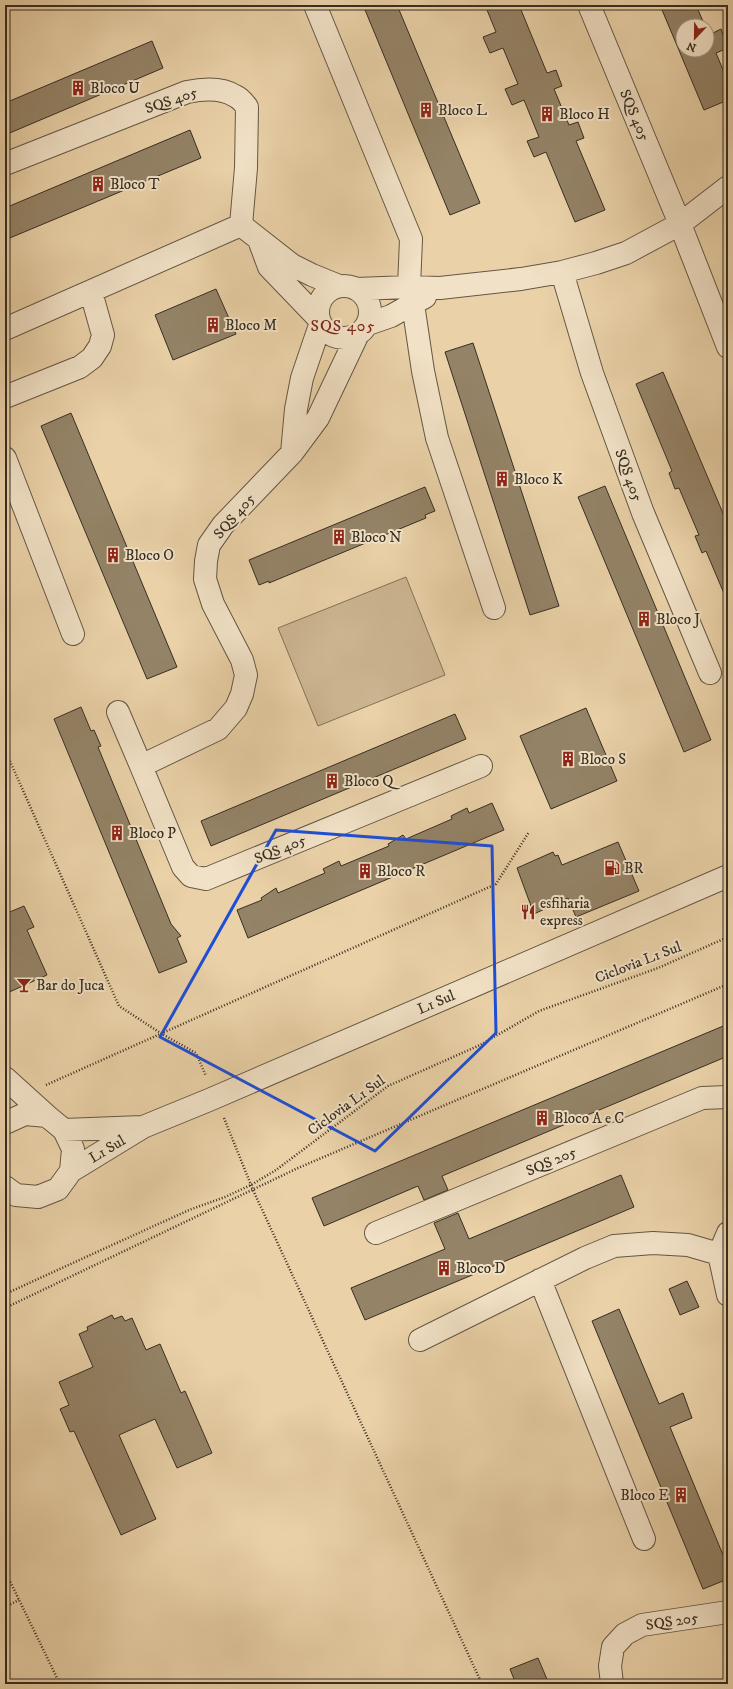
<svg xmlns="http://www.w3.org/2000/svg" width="733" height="1689" viewBox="0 0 733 1689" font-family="'IM FELL DW Pica',serif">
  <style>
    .green { fill: #ccb591; stroke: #827259 }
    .building { fill: #948367; stroke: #372e21 }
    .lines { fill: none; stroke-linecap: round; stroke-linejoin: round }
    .minor-casing { stroke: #645743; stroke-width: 24 }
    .path { stroke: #372e21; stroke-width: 2.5; stroke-dasharray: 1 2; stroke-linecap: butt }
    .minor { stroke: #f1e1c6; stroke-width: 22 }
    .marked { fill: none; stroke: #1d4ed8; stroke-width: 3; stroke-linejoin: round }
    .labels { text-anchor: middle; stroke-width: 4; stroke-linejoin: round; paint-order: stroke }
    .poi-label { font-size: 15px; fill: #372e21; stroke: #f1e1c6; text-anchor: start }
    .street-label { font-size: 15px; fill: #372e21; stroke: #f1e1c6 }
    .neighbourhood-label { font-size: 16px; letter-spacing: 1px; fill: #7a1f14; stroke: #f1e1c6 }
  </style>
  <rect width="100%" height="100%" fill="#ead1a8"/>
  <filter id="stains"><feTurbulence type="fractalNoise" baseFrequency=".005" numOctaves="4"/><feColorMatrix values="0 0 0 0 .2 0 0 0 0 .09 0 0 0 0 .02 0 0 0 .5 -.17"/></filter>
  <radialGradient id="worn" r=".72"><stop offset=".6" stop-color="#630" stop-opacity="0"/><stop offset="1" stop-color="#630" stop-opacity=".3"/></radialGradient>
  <!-- green -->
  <path class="green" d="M406,577L445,675L318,726L278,628Z"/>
  <!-- building -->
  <path class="building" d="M363,5H397L480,203L450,215Z
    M485,5H519L547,73L556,70L562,86L554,89L569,125L578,122L584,138L576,141L605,210L575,222L546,152L534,157L527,141L539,137L524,100L512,105L505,89L518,84L503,48L490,53L483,37L496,32Z
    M660,5H696L705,26H683V50H707V31L709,35L721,29L728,48L716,53L728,82V100L704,110Z
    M152,41L163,68L5,135V103Z
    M190,130L201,158L5,240V208Z
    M216,289L236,334L173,360L155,315Z
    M473,343L559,606L530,615L445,352Z
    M663,372L728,525V603L706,551L702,553L695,536L699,535L679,488L675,489L669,473L672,471L636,384Z
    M71,413L177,667L147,679L41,426Z
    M605,486L711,740L684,752L578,497Z
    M425,487L435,511L425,515L426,518L269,583V581L259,585L249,560Z
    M81,707L91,731L94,730L101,746L98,747L171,924L181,936L177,938L187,962L159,973L54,719Z
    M586,708L617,781L551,809L520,736Z
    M455,714L466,739L211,846L201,821Z
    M492,803L504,830L248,938L237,910L262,900L261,898L276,888L278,893L325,873L323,869L339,861L341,866L389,846L388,844L403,835L406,839L452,819L451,816L467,808L469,813Z
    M618,842L639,891L576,917L568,898L534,914L517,868L553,852L555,856L558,855L562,865Z
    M24,906L34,927L27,930L47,975L5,994V914Z
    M728,1024V1056L442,1176L448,1190L424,1200L418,1186L324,1226L312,1198Z
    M621,1175L634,1207L365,1320L351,1288L445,1249L434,1223L458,1213L469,1239Z
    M687,1281L699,1307L680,1315L669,1289Z
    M619,1309L659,1404L683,1393L692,1418L670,1427L728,1567V1579L703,1589L592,1321Z
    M112,1315L114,1319L122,1316L125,1321L132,1318L146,1350L160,1344L181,1393L185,1391L212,1453L177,1468L155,1419L119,1435L156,1519L121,1535L74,1431L70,1432L60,1409L69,1405L59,1382L93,1367L79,1334L88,1330L87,1327Z
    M538,1658L549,1684H516L510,1669Z"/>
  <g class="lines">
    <!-- minor casing -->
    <g class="minor-casing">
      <path id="minor" d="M315,5L411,239L409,287L413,304L423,371L437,438L494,608
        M589,5L680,224L728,347
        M5,164L187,92C202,89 221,87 235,96C240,98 244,103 247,107L246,168L241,225
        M259,240L269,267L317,317
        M562,272L592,373L643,513L710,673
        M318 312a26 26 0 1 1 52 0a26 26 0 1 1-52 0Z
        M356,289L409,287L440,288L521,279L562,272L596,263L626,253L680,224L728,187
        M368,324L391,316L425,297
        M5,329L241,225L292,265L312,275L339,286
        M5,397L80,367L92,358L100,346L103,335L91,292
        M292,453L296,409L302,378L320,325
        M5,458L73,634
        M118,712L141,766L218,729L236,708L242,694L246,675L242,660L213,604L205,579L206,561L209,545L223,525L292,453L318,418L357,336
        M141,766L183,867L191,876L206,879L481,766
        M5,1078L47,1116
        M5,1123L25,1114L47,1116L64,1130L73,1149L71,1171L58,1189L38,1197L16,1195L5,1187
        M64,1130L142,1127
        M71,1171L143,1127L209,1100L728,876
        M376,1233L702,1098L728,1097
        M728,1233L719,1254L728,1295
        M540,1280L644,1539
        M420,1340L585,1258L614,1246L653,1243L688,1245L719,1254
        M612,1684L610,1666L613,1647L625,1634L642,1625L728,1612"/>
    </g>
    <!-- path -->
    <path class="path" d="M5,9L14,5
      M5,750L119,1006L162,1034L196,1053L206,1076
      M46,1085L496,884L529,832
      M224,1118L253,1190L482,1684
      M5,1294L189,1210L225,1197L251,1185L276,1170L388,1086L480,1045L539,1011L658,968L728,937
      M5,1308L298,1168L728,984
      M5,1571L60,1684
      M5,1607L19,1600"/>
    <!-- minor -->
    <use href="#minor" class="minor"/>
  </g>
  <!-- marked area -->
  <path class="marked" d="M276,830L492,846L496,1033L375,1151L160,1037Z"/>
  <!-- icons -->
  <defs>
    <g id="building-bare" transform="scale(1.2)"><path d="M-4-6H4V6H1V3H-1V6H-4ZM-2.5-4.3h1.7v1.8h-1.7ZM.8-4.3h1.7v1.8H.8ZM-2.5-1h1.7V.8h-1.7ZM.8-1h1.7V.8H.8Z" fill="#8f2418" stroke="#f1e1c6" stroke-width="2.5" paint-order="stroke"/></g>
    <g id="fuel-bare" transform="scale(1.2)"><path d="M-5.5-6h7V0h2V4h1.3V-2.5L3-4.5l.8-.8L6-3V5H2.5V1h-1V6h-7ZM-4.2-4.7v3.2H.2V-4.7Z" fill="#8f2418" stroke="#f1e1c6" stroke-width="2.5" paint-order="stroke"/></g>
    <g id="restaurant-bare" transform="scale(1.2)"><path d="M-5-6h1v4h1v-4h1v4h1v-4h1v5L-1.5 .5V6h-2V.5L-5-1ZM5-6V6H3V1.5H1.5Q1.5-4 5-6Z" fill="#8f2418" stroke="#f1e1c6" stroke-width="2.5" paint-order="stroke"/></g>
    <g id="bar-bare" transform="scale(1.2)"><path d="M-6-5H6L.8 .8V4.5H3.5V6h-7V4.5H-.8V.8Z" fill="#8f2418" stroke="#f1e1c6" stroke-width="2.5" paint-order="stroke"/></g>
  </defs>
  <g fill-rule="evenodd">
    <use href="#building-bare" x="78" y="88"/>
    <use href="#building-bare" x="426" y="110"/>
    <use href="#building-bare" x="547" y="114"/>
    <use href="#building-bare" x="98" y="184"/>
    <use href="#building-bare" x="213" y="325"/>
    <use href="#building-bare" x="502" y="479"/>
    <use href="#building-bare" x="339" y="537"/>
    <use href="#building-bare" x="113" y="555"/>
    <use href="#building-bare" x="644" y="619"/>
    <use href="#building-bare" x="568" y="759"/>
    <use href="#building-bare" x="332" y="781"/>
    <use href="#building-bare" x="117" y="833"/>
    <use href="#fuel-bare" x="612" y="868"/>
    <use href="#building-bare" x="365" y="871"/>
    <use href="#restaurant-bare" x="528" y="912"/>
    <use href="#bar-bare" x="24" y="985"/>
    <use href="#building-bare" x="542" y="1118"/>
    <use href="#building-bare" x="444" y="1268"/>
    <use href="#building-bare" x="681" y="1495"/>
  </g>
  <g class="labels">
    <!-- poi labels -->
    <g class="poi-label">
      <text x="90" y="93">Bloco U</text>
      <text x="438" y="115">Bloco L</text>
      <text x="559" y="119">Bloco H</text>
      <text x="110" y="189">Bloco T</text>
      <text x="225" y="330">Bloco M</text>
      <text x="514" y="484">Bloco K</text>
      <text x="351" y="542">Bloco N</text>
      <text x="125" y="560">Bloco O</text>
      <text x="656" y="624">Bloco J</text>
      <text x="580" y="764">Bloco S</text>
      <text x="344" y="786">Bloco Q</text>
      <text x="129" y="838">Bloco P</text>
      <text x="624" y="873">BR</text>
      <text x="377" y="876">Bloco R</text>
      <text x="540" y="908">esfiharia<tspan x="540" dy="17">express</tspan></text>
      <text x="36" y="990">Bar do Juca</text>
      <text x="554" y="1123">Bloco A e C</text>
      <text x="456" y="1273">Bloco D</text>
      <text x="669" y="1500" text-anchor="end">Bloco E</text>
    </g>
    <!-- street labels -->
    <g class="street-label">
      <text transform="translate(171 100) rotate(-19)" y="5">SQS 405</text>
      <text transform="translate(635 115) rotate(67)" y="5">SQS 405</text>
      <text transform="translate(629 475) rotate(70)" y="5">SQS 405</text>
      <text transform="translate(234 516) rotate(-49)" y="5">SQS 405</text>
      <text transform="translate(280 849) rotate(-22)" y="5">SQS 405</text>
      <text transform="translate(638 962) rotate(-21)" y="5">Ciclovia L1 Sul</text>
      <text transform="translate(436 1002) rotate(-23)" y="5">L1 Sul</text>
      <text transform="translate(346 1105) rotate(-36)" y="5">Ciclovia L1 Sul</text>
      <text transform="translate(107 1149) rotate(-31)" y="5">L1 Sul</text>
      <text transform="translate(551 1161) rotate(-23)" y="5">SQS 205</text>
      <text transform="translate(672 1621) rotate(-9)" y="5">SQS 205</text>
    </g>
    <!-- neighbourhood labels -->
    <g class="neighbourhood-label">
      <text x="343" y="331">SQS 405</text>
    </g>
  </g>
  <!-- margin -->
  <rect width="733" height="1689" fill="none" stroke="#ead1a8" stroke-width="20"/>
  <rect x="6" y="6" width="721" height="1677" fill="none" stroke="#372e21" stroke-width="2"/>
  <rect x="10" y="10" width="713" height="1669" fill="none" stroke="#372e21"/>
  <!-- north arrow -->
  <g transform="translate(695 38) rotate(202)"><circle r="19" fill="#f1e1c6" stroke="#a79984"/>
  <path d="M0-3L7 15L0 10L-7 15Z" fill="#8f2418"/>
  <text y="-6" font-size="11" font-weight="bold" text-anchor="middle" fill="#372e21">N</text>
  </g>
  <rect width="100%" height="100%" filter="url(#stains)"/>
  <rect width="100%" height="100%" fill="url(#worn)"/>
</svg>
